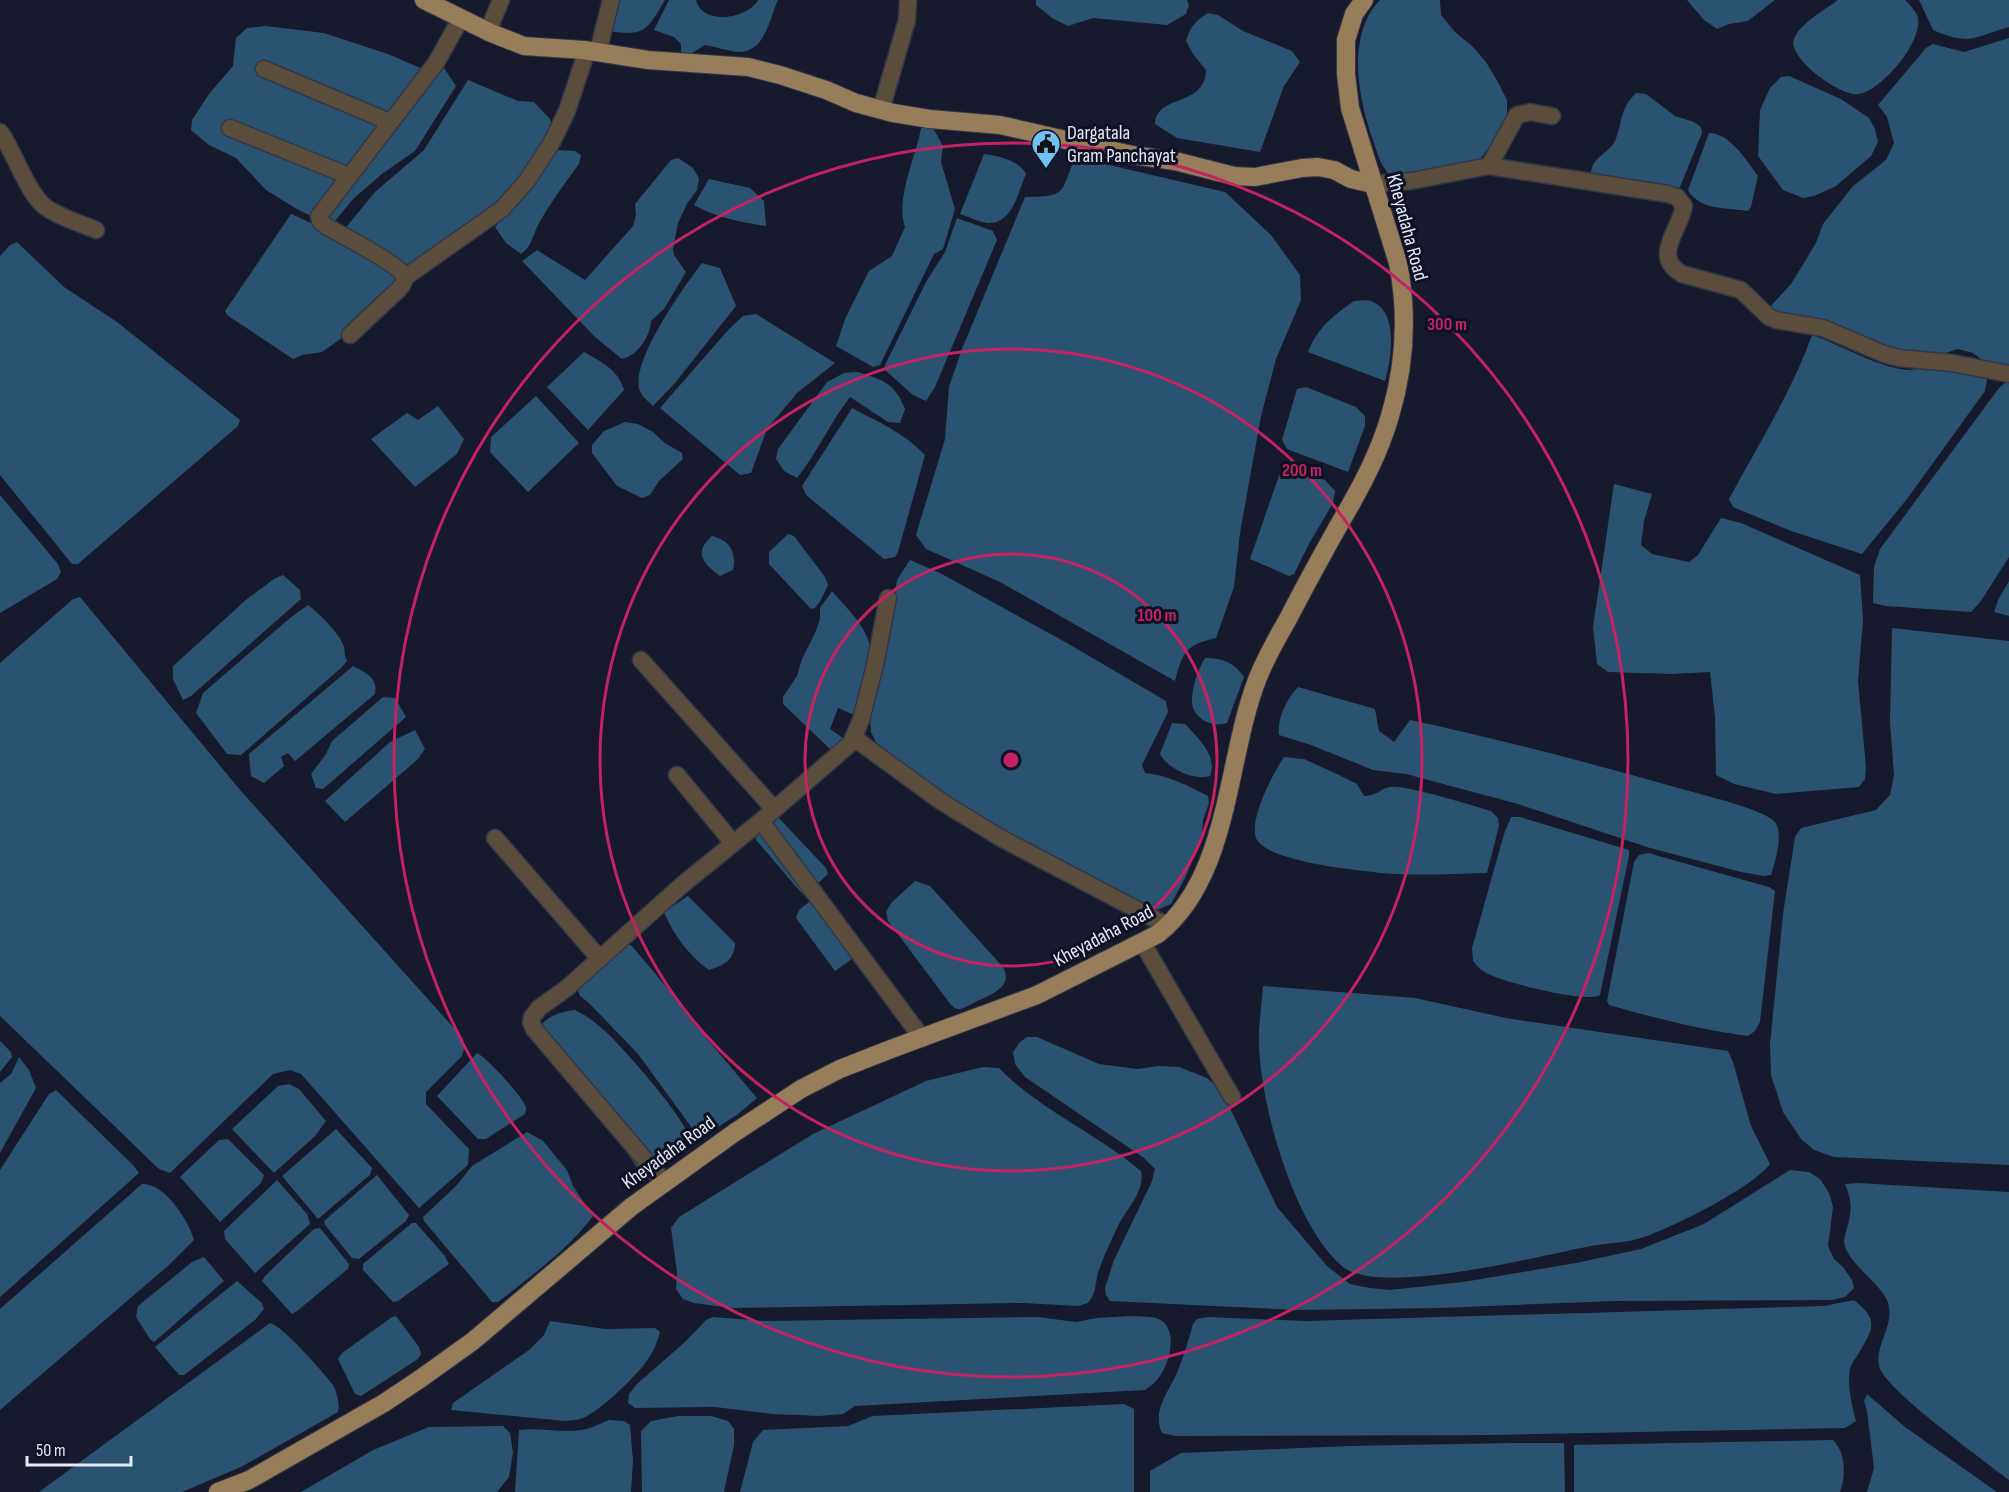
<svg xmlns="http://www.w3.org/2000/svg" width="2009" height="1492" viewBox="0 0 2009 1492" font-family="'Sofia Sans Condensed',sans-serif">
  <style>
    .water { fill: #295371 }
    .lines { fill: none; stroke-linecap: round; stroke-linejoin: round }
    .minor-casing { stroke: #333748; stroke-width: 19 }
    .major-casing { stroke: #333748; stroke-width: 20 }
    .minor { stroke: #5a4d3c; stroke-width: 16 }
    .major { stroke: #987d5b; stroke-width: 18 }
    .ring { fill: none; stroke: #c42263; stroke-width: 3 }
    .labels { text-anchor: middle; stroke-width: 6; stroke-linejoin: round; paint-order: stroke }
    .poi-label { font-size: 20px; fill: #e6eaf7; stroke: #0d1123; text-anchor: start }
    .street-label { font-size: 20px; fill: #e6eaf7; stroke: #0d1123 }
    .centre { fill: #c42263; stroke: #0d1123; stroke-width: 3 }
    .ring-label { font-size: 18px; text-anchor: middle; font-weight: bold; fill: #c42263; stroke: #0d1123; stroke-width: 6; stroke-linejoin: round; paint-order: stroke }
  </style>
  <rect width="100%" height="100%" fill="#161a2c"/>
  <!-- water -->
  <path class="water" d="M614,0H665C646,32 645,36 607,31Z
    M669,0H696C702,26 748,19 758,0H778C769,19 766,52 738,52C729,51 715,47 705,45L689,55L681,52V44L674,37L654,30Z
    M1036,0H1187L1189,5L1186,14L1167,25L1093,18L1068,26L1052,18L1036,5Z
    M1380,0H1440L1441,15L1455,32L1473,47L1486,62L1499,84L1507,100V115L1503,129L1478,162L1437,173L1394,175L1388,173C1380,164 1377,152 1373,140C1358,99 1346,35 1380,0Z
    M1687,0H1775L1748,21L1729,24L1717,29L1704,20Z
    M1838,0H1905C1910,5 1917,12 1918,18C1922,43 1882,90 1859,94C1841,97 1787,58 1794,39C1800,23 1825,10 1838,0Z
    M1919,0H2009V27C1974,37 1970,46 1933,30Z
    M1208,13L1218,15L1243,31L1292,51L1300,62L1284,86L1260,152L1177,138L1155,124C1157,93 1205,108 1206,70L1193,54L1186,41C1190,27 1196,20 1208,13Z
    M265,26L324,33L388,54L432,73L444,68L456,86L415,151L382,174L353,199L331,226L297,209L266,190L236,158L209,145L191,130L192,120L209,94L233,66L236,38L247,28Z
    M2009,38V369L1991,367L1973,353L1958,349L1936,356L1898,353L1776,316L1769,308L1791,284L1816,243L1823,224L1853,186L1886,160L1894,143L1887,117L1878,105L1926,48L1933,44L1964,52Z
    M1789,76L1841,99L1869,118L1875,129L1878,142L1871,156L1836,186L1814,196L1803,198L1783,190L1758,156L1760,110L1770,88L1781,77Z
    M468,80L518,101L534,102L550,119L554,133L523,186L407,272L343,231L375,192L424,150Z
    M1636,93L1646,94L1675,116L1694,122L1701,127L1702,133L1680,187L1675,192L1590,176C1591,172 1592,165 1595,162C1600,154 1610,151 1615,141C1623,122 1619,109 1636,93Z
    M932,126L943,146L941,162L955,209L943,249L934,254L880,365L873,367L836,346L845,319L869,271L892,256L905,227C895,199 916,157 921,128Z
    M1709,133C1730,133 1747,161 1758,176L1751,207L1748,211C1728,208 1698,210 1688,190Z
    M558,150L575,151L581,155L579,164C565,183 551,202 539,223C533,234 532,247 521,254L506,243L495,227L535,184L552,155Z
    M984,154C998,156 1019,160 1026,174C1018,192 1013,224 988,223C979,222 969,217 960,214Z
    M1075,157L1225,192L1271,235L1300,275L1301,300L1276,359L1261,416L1240,533L1234,587L1216,638C1186,645 1183,651 1175,681L1000,582L926,549L916,535L945,439L949,387L962,349L1025,197C1067,196 1060,195 1075,157Z
    M678,158L693,168L699,178L697,190L688,202L678,223L673,249L674,255L686,272L664,309L651,321C650,337 638,355 622,359L595,337L522,261L537,250L585,280L633,226L636,215L635,204L671,160Z
    M709,179L750,188L764,201L766,226C741,222 716,218 694,205Z
    M291,214L325,229L403,275L367,320L322,352L302,355L293,359L227,315L225,311Z
    M957,218L993,231L997,240L935,387L926,401L913,395L885,370V365L926,282L945,252Z
    M17,242L64,287L117,322L240,420L238,426L78,564H72L0,475V256L10,245Z
    M702,263L720,268L736,306L675,383L653,406C648,401 640,395 639,388C633,358 683,288 702,263Z
    M1354,301C1360,301 1368,299 1373,302C1399,313 1391,360 1385,381L1308,352C1317,328 1334,315 1354,301Z
    M756,314L835,363L797,393L767,429L751,473L740,475L660,408L729,329L743,316Z
    M1812,335C1842,345 1878,368 1909,370C1916,370 1924,367 1932,367C1950,367 1970,372 1987,379L1985,391L1907,499L1862,554L1791,531L1733,507L1729,499C1758,445 1791,393 1812,335Z
    M584,352C601,362 618,369 624,390L588,430L547,387Z
    M858,372C883,380 895,383 905,409L900,423L888,422L850,397C830,423 817,453 797,478L784,471L776,459L778,449L827,382L844,373Z
    M2005,383H2009V557L1981,601L1971,612L1886,606L1873,603L1874,567L1880,549L1999,388Z
    M1306,387L1356,407L1365,416V426L1348,472L1287,449L1282,440L1297,389Z
    M536,396L579,443L528,492L490,452L491,437Z
    M438,406L464,439L457,454L415,487L371,439L407,413L418,420Z
    M852,408C879,422 904,433 925,455L898,552L895,557L884,559L806,495L802,486Z
    M625,422L638,424L653,432L665,443L682,453L683,459L659,481L650,495L642,498L617,486L592,453V445L604,431Z
    M1282,467L1325,480L1335,491L1333,503L1309,544L1294,574L1289,576L1250,559Z
    M1614,484L1652,494L1644,521L1641,545L1652,554L1689,562L1698,555L1721,518L1741,523L1860,575L1863,620L1858,681L1866,767L1865,779L1859,787L1776,794L1734,784L1716,775L1715,717L1710,672L1672,674L1608,672L1597,664L1593,627Z
    M0,495L58,564L61,572L57,579L0,613Z
    M788,534L794,536L825,577L828,585L821,600L815,608L811,609L769,564V552Z
    M712,536C730,540 737,553 733,570L720,576C703,563 693,553 712,536Z
    M910,560L940,573L1067,643L1166,701L1168,712L1142,765L1145,773C1168,775 1188,786 1208,796L1209,803L1203,820L1202,837L1185,878L1171,904L1155,911L1024,846L935,791L879,749L871,732L870,715L884,655L897,580Z
    M283,575L300,590L301,599L191,696L183,700L173,679V666L247,599L274,579Z
    M2009,581V616L1994,612L1998,600Z
    M832,591C847,609 868,627 871,651L857,716L838,708L830,729L846,740L837,750H831L783,704V697L797,676L802,659L816,631L820,619V608Z
    M80,597L241,791L462,1037L465,1046L462,1056L426,1092V1104L469,1149L468,1165L419,1208L301,1074L290,1070L273,1074L170,1173L159,1169L0,1016V663L73,599Z
    M308,605C318,612 341,635 344,647C345,652 344,655 347,661L341,668L241,755L227,754L196,713L203,693L290,618Z
    M1892,628L2009,641V1165L1834,1157L1814,1150L1801,1139L1783,1112L1771,1075L1770,1044L1783,914L1795,837L1801,828L1876,810L1890,795L1894,775L1890,722Z
    M1205,658C1222,658 1234,662 1244,677L1227,723C1212,728 1191,718 1192,700C1192,687 1198,669 1205,658Z
    M353,666C366,673 378,677 375,694L295,761L288,753L281,757L284,766L264,783L251,776L249,754Z
    M1298,687L1375,709L1379,731L1394,742L1410,720C1504,740 1597,765 1689,791C1707,796 1765,810 1775,822C1784,834 1775,862 1771,875L1763,876L1741,872L1650,848L1518,804L1406,774L1373,770L1311,745L1279,735C1277,719 1287,698 1298,687Z
    M383,697L395,698L406,717L323,789L316,788L311,774L326,754L332,741Z
    M1172,723L1185,724C1198,738 1218,756 1210,776C1194,781 1168,769 1160,754Z
    M415,730L425,749L417,760L345,822L325,801L390,742Z
    M1284,757L1304,759L1339,775L1357,784L1364,796C1380,795 1379,789 1390,787C1404,784 1474,806 1491,811L1498,818L1499,826L1487,873C1452,874 1415,876 1381,873C1356,870 1266,862 1256,838C1249,819 1273,773 1284,757Z
    M776,815L826,868L828,874L807,894L804,895L798,889L756,840L755,835Z
    M1511,817H1520L1629,850V856L1600,995C1588,1004 1496,981 1483,971C1479,969 1476,964 1473,961L1472,948L1504,834Z
    M1648,853L1769,887L1775,891L1760,1022L1755,1031L1748,1036C1701,1030 1655,1018 1609,1005L1607,1001L1634,862L1639,855Z
    M915,881L930,886L1002,966C1015,985 992,995 977,1001C972,1004 965,1008 960,1009C955,1009 955,1008 951,1005L888,921L886,912L891,903Z
    M818,895L859,954L835,971L796,918L799,910Z
    M688,896L735,943C734,961 724,965 709,970C689,956 673,934 664,912Z
    M626,943L632,946L674,996L686,1014L757,1098L738,1114L700,1139L638,1054L589,1003L580,996L578,991L579,986Z
    M1263,986L1415,998L1506,1018L1728,1051L1733,1062L1751,1126L1770,1164C1752,1188 1670,1229 1641,1238C1625,1243 1607,1243 1591,1246C1543,1255 1378,1298 1342,1266C1294,1225 1261,1107 1259,1045C1258,1026 1262,1005 1263,986Z
    M575,1010C586,1015 596,1023 605,1031C620,1044 687,1120 688,1136C688,1145 679,1153 672,1158C662,1166 650,1171 638,1169L608,1124L536,1032C545,1017 558,1012 575,1010Z
    M1027,1037H1037L1099,1064L1137,1069L1158,1066L1179,1067L1207,1078L1222,1091L1277,1207L1327,1266L1350,1284L1370,1288L1390,1290L1463,1282L1576,1263L1641,1249L1704,1224L1790,1170L1809,1172L1820,1179L1829,1193L1833,1207L1828,1246L1834,1259L1843,1267L1852,1280L1854,1288L1845,1297L1832,1300L1615,1301L1439,1308L1296,1310L1110,1301L1106,1295L1105,1288L1114,1260L1152,1181L1155,1169L1144,1158L1025,1077L1015,1064L1013,1052L1020,1042Z
    M0,1041L11,1052L12,1057L0,1072Z
    M477,1053C486,1057 521,1095 525,1105C527,1109 526,1110 525,1114L486,1139H478L437,1096Z
    M19,1057L29,1070L36,1088L0,1153V1083L11,1074Z
    M983,1067L999,1068C1040,1110 1096,1133 1141,1171C1145,1192 1127,1208 1118,1226C1111,1241 1103,1257 1098,1273C1095,1285 1096,1294 1088,1303L1078,1306L1023,1303L731,1308L694,1303L683,1299L676,1289L677,1272L671,1228L679,1217L813,1134L926,1081Z
    M289,1084L299,1089L326,1121L315,1136L274,1173L232,1129L278,1086Z
    M56,1090L133,1165L139,1173L0,1297V1170L49,1094Z
    M336,1129L372,1168L370,1175L365,1179L318,1219L282,1176Z
    M527,1132L543,1141L567,1170L573,1186L593,1216C568,1250 531,1276 498,1302H492L424,1221L423,1217L456,1186L472,1166Z
    M228,1139L264,1175L261,1183L220,1222L180,1177L219,1140Z
    M377,1175L409,1215L406,1221L359,1259L352,1258L325,1225L324,1221Z
    M277,1180L307,1214L310,1224L255,1273L225,1239L224,1231Z
    M1858,1183L2009,1192V1480C1986,1462 1884,1389 1879,1366C1874,1344 1897,1324 1887,1300C1878,1281 1847,1263 1844,1242C1844,1238 1846,1232 1847,1228C1852,1212 1852,1200 1845,1184Z
    M142,1184C164,1182 189,1221 194,1240L169,1265L0,1410V1309Z
    M412,1223H416L445,1256L449,1264L398,1301L393,1302L363,1270V1264Z
    M320,1228L349,1264L348,1269L297,1311L292,1314L262,1281L265,1276L314,1229Z
    M204,1257L224,1281L154,1342L150,1339L136,1317L138,1306L192,1262Z
    M237,1281L262,1303L264,1309L255,1320L184,1375H179L155,1347Z
    M1854,1300C1882,1322 1871,1331 1857,1356C1854,1360 1851,1365 1850,1369C1847,1385 1852,1406 1856,1421L1845,1428L1491,1435L1175,1436L1162,1433C1152,1412 1167,1394 1176,1375C1183,1359 1188,1341 1193,1324L1197,1319L1208,1317L1305,1321L1824,1306Z
    M396,1316L419,1347L421,1354L418,1359L361,1396L355,1394L338,1359L342,1353L392,1317Z
    M1130,1316C1140,1317 1154,1315 1162,1321C1179,1333 1168,1369 1156,1381C1153,1385 1148,1387 1145,1390L855,1406L843,1414L819,1416L773,1414L715,1407L635,1408L628,1403L629,1394L637,1384L686,1341L706,1320L713,1317L765,1321L1038,1317L1076,1322L1096,1318Z
    M550,1321L605,1329L655,1328L660,1332C657,1343 653,1353 646,1362C635,1377 600,1411 583,1418C578,1420 571,1420 565,1421L451,1410L453,1403L529,1350L544,1335Z
    M270,1323C283,1326 324,1373 333,1385C337,1393 340,1404 338,1412L241,1467L182,1492H39Z
    M1867,1394L1905,1427L1997,1492H1867L1874,1468L1867,1411L1864,1401Z
    M1124,1404L1134,1409V1492H740L753,1442L763,1430L848,1426L873,1416Z
    M678,1416H711L728,1421L734,1429V1445L724,1492H642L641,1431L651,1421Z
    M609,1420L624,1421L630,1425L633,1461L631,1492H515L519,1430C541,1427 564,1434 586,1429C594,1427 601,1423 609,1420Z
    M503,1426L510,1433L513,1453L509,1477L497,1492H301L373,1450L429,1427Z
    M1833,1440C1846,1453 1846,1476 1840,1492H1574V1445Z
    M1514,1443H1564L1565,1492H1150V1471L1181,1453L1349,1446Z"/>
  <g class="lines">
    <!-- minor casing -->
    <g class="minor-casing">
      <path id="minor" d="M488,31L501,0
        M598,52L611,0
        M264,69L390,122
        M881,110L907,20L908,0
        M230,128L349,176
        M0,132C15,153 26,190 44,206C58,217 80,223 96,230
        M1489,166L1517,115L1530,112L1552,116
        M1373,184L1411,181L1489,166L1668,194L1677,197L1684,206C1680,231 1651,256 1682,274L1741,290L1769,317L1776,320L1823,328L1884,354L1899,358L1952,363L2009,374
        M404,278L502,209L526,182L551,144L567,111L587,50
        M350,335L399,289C403,284 407,279 402,273C394,262 340,234 326,226L320,221L319,216L436,63L461,18
        M641,660L774,809
        M854,738L942,802L999,837L1168,926
        M677,775L733,843
        M761,821L922,1038
        M495,838L600,959
        M1142,942L1232,1097
        M664,1182L534,1029L531,1022L532,1017L539,1008L567,988L682,885L761,821L851,743L861,720L875,665L888,598"/>
    </g>
    <!-- major casing -->
    <g class="major-casing">
      <path id="major" d="M424,0L491,33L524,46L584,50L648,60L748,67L780,75L826,90L856,103L893,113L930,119L1000,125L1132,155L1175,161L1234,176L1255,177L1302,168L1318,167L1334,170L1351,179L1373,184
        M218,1492L249,1480L384,1403L420,1379L473,1341L631,1207L734,1133L801,1089L840,1069L891,1049L1037,995L1158,934C1230,877 1226,760 1257,680C1265,659 1277,638 1288,619C1305,586 1322,555 1340,523C1360,489 1379,454 1390,416C1405,366 1408,314 1398,263L1350,108L1346,74V40L1354,14L1364,0"/>
    </g>
    <!-- minor -->
    <use href="#minor" class="minor"/>
    <!-- major -->
    <use href="#major" class="major"/>
  </g>
  <!-- distance rings -->
  <g class="ring">
    <circle cx="1011" cy="760" r="206"/>
    <circle cx="1011" cy="760" r="411"/>
    <circle cx="1011" cy="760" r="617"/>
  </g>
  <!-- icons -->
  <defs>
    <g id="civic-pin" transform="scale(1.5)"><path d="M0 17L-7.5 6A9.5 9.5 0 1 1 7.5 6Z" fill="#71c1f5" stroke="#0d1123"/><path d="M-.6-6.5H3V-4.5H.6V-3L4-1V1h2V6H-6V1h2V-1L-.6-3ZM-1.2 2.5V6h2.4V2.5Z" fill="#111"/></g>
  </defs>
  <g fill-rule="evenodd">
    <use href="#civic-pin" x="1046" y="144"/>
  </g>
  <g class="labels">
    <!-- poi labels -->
    <g class="poi-label">
      <text x="1067" y="139">Dargatala<tspan x="1067" dy="23">Gram Panchayat</tspan></text>
    </g>
    <!-- street labels -->
    <g class="street-label">
      <text transform="translate(1408 227) rotate(75)" y="7">Kheyadaha Road</text>
      <text transform="translate(1103 935) rotate(-28)" y="7">Kheyadaha Road</text>
      <text transform="translate(668 1152) rotate(-36)" y="7">Kheyadaha Road</text>
    </g>
  </g>
  <circle cx="1011" cy="760" r="9" class="centre"/>
  <g class="ring-label">
    <text x="1447" y="330">300 m</text>
    <text x="1302" y="476">200 m</text>
    <text x="1157" y="621">100 m</text>
  </g>
  <!-- scale -->
  <path d="M27 1456v9h104v-9" fill="none" stroke="#e6eaf7" stroke-width="3"/>
  <text x="36" y="1456" font-size="18" fill="#e6eaf7" stroke="#0d1123" stroke-width="4.5" paint-order="stroke">50 m</text>
</svg>
